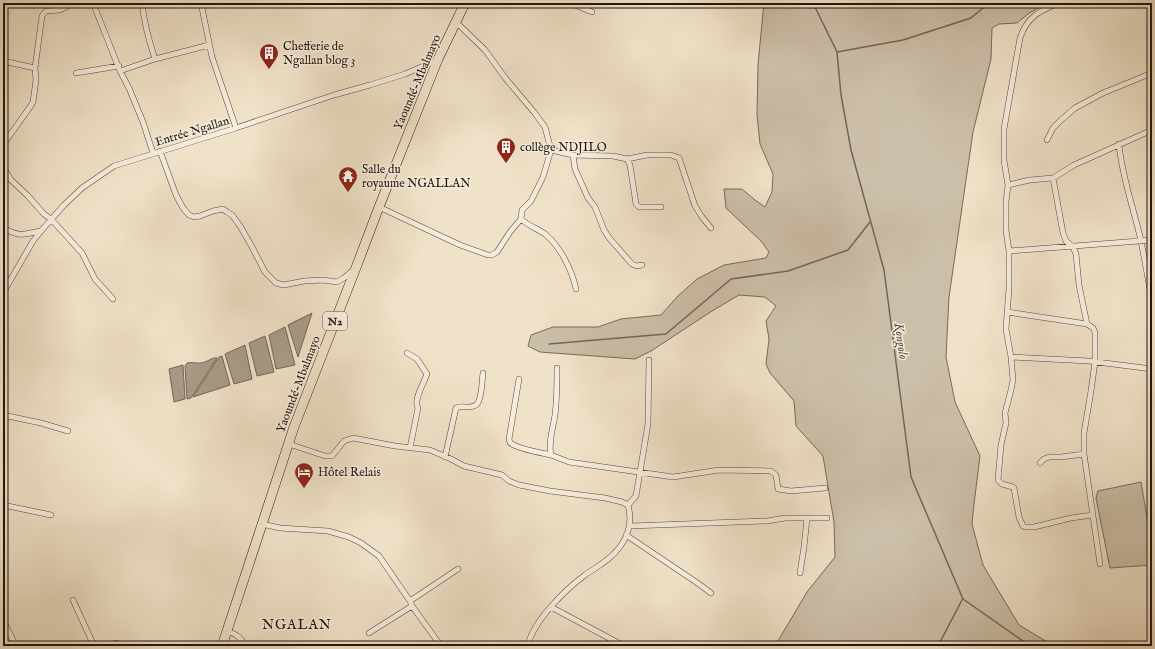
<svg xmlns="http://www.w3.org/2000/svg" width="1155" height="649" viewBox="0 0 1155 649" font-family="'IM FELL English',serif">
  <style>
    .green { fill: #ccbfa9; stroke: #766a5c }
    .water { fill: #a99c89; stroke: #726658 }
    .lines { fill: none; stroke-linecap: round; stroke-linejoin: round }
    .stream { stroke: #726658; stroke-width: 1.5 }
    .minor-casing { stroke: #53483d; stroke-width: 6 }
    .trunk-casing { stroke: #1f150e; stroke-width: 10 }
    .minor { stroke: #f5ecdc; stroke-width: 5 }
    .trunk { stroke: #f0e2c9; stroke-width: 9 }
    .labels { text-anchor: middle; stroke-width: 3; stroke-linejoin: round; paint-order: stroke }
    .shield { fill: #f5ecdc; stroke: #5f564c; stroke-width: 1 }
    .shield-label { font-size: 11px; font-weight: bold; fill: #1f150e }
    .poi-label { font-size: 12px; fill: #1f150e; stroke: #f5ecdc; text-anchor: start }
    .street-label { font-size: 12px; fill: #1f150e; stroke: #f5ecdc }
    .water-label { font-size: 13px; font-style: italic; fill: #564b3f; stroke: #f5ecdc }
    .quarter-label { font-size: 14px; letter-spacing: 1px; fill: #1f150e; stroke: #f5ecdc }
  </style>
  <rect width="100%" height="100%" fill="#f0e2c9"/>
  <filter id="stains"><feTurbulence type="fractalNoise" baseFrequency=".005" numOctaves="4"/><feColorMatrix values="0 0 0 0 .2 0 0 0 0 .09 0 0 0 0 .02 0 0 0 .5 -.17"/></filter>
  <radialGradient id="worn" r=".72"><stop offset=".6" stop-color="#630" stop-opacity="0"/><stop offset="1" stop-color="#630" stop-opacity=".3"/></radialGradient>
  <!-- green -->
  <path class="green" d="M764,3H1046L1028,14L1017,23L999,24L992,28L991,59L973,132L949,297L946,357L955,402L980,456L974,504L972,524L983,565L1019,625L1054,646H775L807,592L835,557L834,522L823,456L796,426L794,401L770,373L766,364L769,339L766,321L776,306L765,297L739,295L712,311L651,351L635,359L540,352L528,346L531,335L553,327H598L621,319L661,315L678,296L697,279L724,265L766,258L769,252L761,241L726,208L724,189H742L755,200L765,207L772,192L773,174L760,144L757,115L758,64Z
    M1141,482L1152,547V565L1110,568L1096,498L1098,491Z"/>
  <!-- water -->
  <path class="water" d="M312,313L298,357L288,325Z
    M285,327L295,365L276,369L269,335Z
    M265,336L274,372L257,376L249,343Z
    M245,345L252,379L234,384L225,354Z
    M222,356L230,385L193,397L219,357Z
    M214,358H217L191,398L187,399L185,366L187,363C191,362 193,363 197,363C204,364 208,360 214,358Z
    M183,365L185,399L174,402L169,369Z"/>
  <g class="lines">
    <!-- stream -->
    <path class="stream" d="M813,3L837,52L841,95L851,150L884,270L911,477L963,599L1030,646
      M837,52L903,40L971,18L989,3
      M549,344L666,334L731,279L788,271L848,250L870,222
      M938,646L962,600"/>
    <!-- minor casing -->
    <g class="minor-casing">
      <path id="minor" d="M93,3L120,71L129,88L143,122L153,153
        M142,3C144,22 149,41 155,59
        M201,3L212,57L236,128
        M570,3L592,12
        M1059,3C1039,11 1027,17 1020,38L1004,129V160L1008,185L1006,202V230L1009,251V288L1006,329L1011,357L1013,380L1011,390L1005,413L1006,423L1001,445L998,480L1002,484L1013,487L1014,488L1019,517L1023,526L1025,527H1034L1071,518L1093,515
        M3,61L35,68
        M120,71L155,59L209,45
        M76,73L119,66
        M1047,140L1053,128L1060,121L1075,108L1103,93L1152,73
        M1119,144C1122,178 1134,209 1141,241C1145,261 1148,280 1152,299
        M3,146L5,142L30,107L33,102L36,80L35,68L42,16L46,11L60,10L74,3
        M551,150L573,155L613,156L627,159L647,155H671L679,158L695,206L702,217L711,228
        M160,151L176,195L183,208L189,215L194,217L200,216L213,211L223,209L227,212L232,215L240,226L251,245L265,272L276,283L284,285L304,281L323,280L337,282L344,278L353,270
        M573,155L575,169L588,198L595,207L604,230L610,239L632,264L637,266L642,265
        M627,159L630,165L636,204L639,207H661
        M3,164L6,172L11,180L27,195L44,214L51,219L82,253L95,279L113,299
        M1053,178L1063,233L1066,241L1073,247L1076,254L1079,285L1087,324L1093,328L1095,332V362L1091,391L1084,433V454L1100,564
        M1008,185L1030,180L1053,178L1074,165L1152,130
        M379,207L460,245L488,255H492L497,252L510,232L521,219L522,210L531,201L543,177L551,150L545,127L534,112L506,79L485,50L456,22
        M521,219C527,225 538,229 545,234C560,246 572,270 576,289
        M3,228C21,237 21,235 40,231
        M1009,251L1152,240
        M3,293L33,241L41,231L64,205L82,188L114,166L236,128L334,95L370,85L405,74L437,60
        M1007,312L1087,324
        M407,353L417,359L427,374C424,383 413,400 418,408L410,448
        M1011,357L1089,361L1152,369
        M557,368C557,384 557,399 555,415C553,428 548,443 551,455L569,462L673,477L719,470L771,471L776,475L778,489L791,491L825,488
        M519,379L509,439C510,442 509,443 512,444C519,449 542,453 551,455
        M3,415L41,423L68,431
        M289,444L325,456H332L344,441L353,438L395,446L430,450L451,459L464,466L502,475L509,481L519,485L550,491L605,498L622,502L628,505C635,531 621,551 600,565C595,569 590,571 585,575C566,589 532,622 528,646
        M445,457L456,408C460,406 464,407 468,407C471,407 475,406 477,404C482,399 482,380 483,373
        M1040,463L1044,459L1049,457H1061L1084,454
        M3,505L51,515
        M628,505L636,496L648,424L649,360
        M262,524L280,528L328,531L349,537L361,543L379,556L410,601L412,606L441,646
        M630,526L767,521L785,518H827
        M626,535L696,582L711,593
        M800,573L804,547L807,518
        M73,600L94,646
        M410,601L458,569
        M551,607L624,646
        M3,620L16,646
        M227,631C236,634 241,637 245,646
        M369,633L412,606
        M107,646C113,643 117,642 123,646"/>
    </g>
    <!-- trunk casing -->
    <g class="trunk-casing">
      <path id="trunk" d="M222,646L294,427L357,265L379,207L438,59L465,3"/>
    </g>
    <!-- minor -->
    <use href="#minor" class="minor"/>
    <!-- trunk -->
    <use href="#trunk" class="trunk"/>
  </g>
  <!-- icons -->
  <defs>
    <g id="building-pin" transform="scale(1)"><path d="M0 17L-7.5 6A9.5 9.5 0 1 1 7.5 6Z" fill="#8f2418" stroke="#f5ecdc"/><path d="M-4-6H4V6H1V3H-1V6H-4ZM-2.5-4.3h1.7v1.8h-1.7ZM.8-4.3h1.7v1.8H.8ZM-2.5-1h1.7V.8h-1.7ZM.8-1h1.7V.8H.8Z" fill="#fff"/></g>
    <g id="temple-pin" transform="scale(1)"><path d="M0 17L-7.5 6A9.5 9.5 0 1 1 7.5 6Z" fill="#8f2418" stroke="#f5ecdc"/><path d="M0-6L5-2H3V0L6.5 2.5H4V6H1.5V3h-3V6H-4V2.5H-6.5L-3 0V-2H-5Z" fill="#fff"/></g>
    <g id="hotel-pin" transform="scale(1)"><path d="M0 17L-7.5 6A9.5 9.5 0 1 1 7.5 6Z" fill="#8f2418" stroke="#f5ecdc"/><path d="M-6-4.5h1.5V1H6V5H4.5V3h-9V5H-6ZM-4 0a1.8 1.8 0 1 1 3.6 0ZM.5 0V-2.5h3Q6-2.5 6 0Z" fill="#fff"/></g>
  </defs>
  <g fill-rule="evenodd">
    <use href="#building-pin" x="269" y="53"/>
    <use href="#building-pin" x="506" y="147"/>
    <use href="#temple-pin" x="348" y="176"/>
    <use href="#hotel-pin" x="304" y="472"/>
  </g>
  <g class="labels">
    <!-- shield labels -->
    <rect class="shield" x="323" y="312" width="24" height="18" rx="3"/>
    <g class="shield-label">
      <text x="335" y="325">N2</text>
    </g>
    <!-- poi labels -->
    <g class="poi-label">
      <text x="283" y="50">Chefferie de<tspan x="283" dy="14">Ngallan blog 3</tspan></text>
      <text x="520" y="151">collège NDJILO</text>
      <text x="362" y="173">Salle du<tspan x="362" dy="14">royaume NGALLAN</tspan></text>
      <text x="318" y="476">Hôtel Relais</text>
    </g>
    <!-- street labels -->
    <g class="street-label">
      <text transform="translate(417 82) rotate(-67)" y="4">Yaoundé-Mbalmayo</text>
      <text transform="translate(192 131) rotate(-17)" y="4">Entrée Ngallan</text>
      <text transform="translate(298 384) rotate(-69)" y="4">Yaoundé-Mbalmayo</text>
    </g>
    <!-- water labels -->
    <g class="water-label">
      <text transform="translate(902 341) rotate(82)" y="5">Kongolo</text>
    </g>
    <!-- quarter labels -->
    <g class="quarter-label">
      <text x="297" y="629">NGALAN</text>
    </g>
  </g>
  <!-- margin -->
  <rect width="1155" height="649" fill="none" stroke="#f0e2c9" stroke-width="16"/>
  <rect x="4" y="4" width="1147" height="641" fill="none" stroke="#1f150e" stroke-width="2"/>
  <rect x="8" y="8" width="1139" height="633" fill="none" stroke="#1f150e"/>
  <rect width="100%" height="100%" filter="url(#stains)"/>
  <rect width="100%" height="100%" fill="url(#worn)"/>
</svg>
